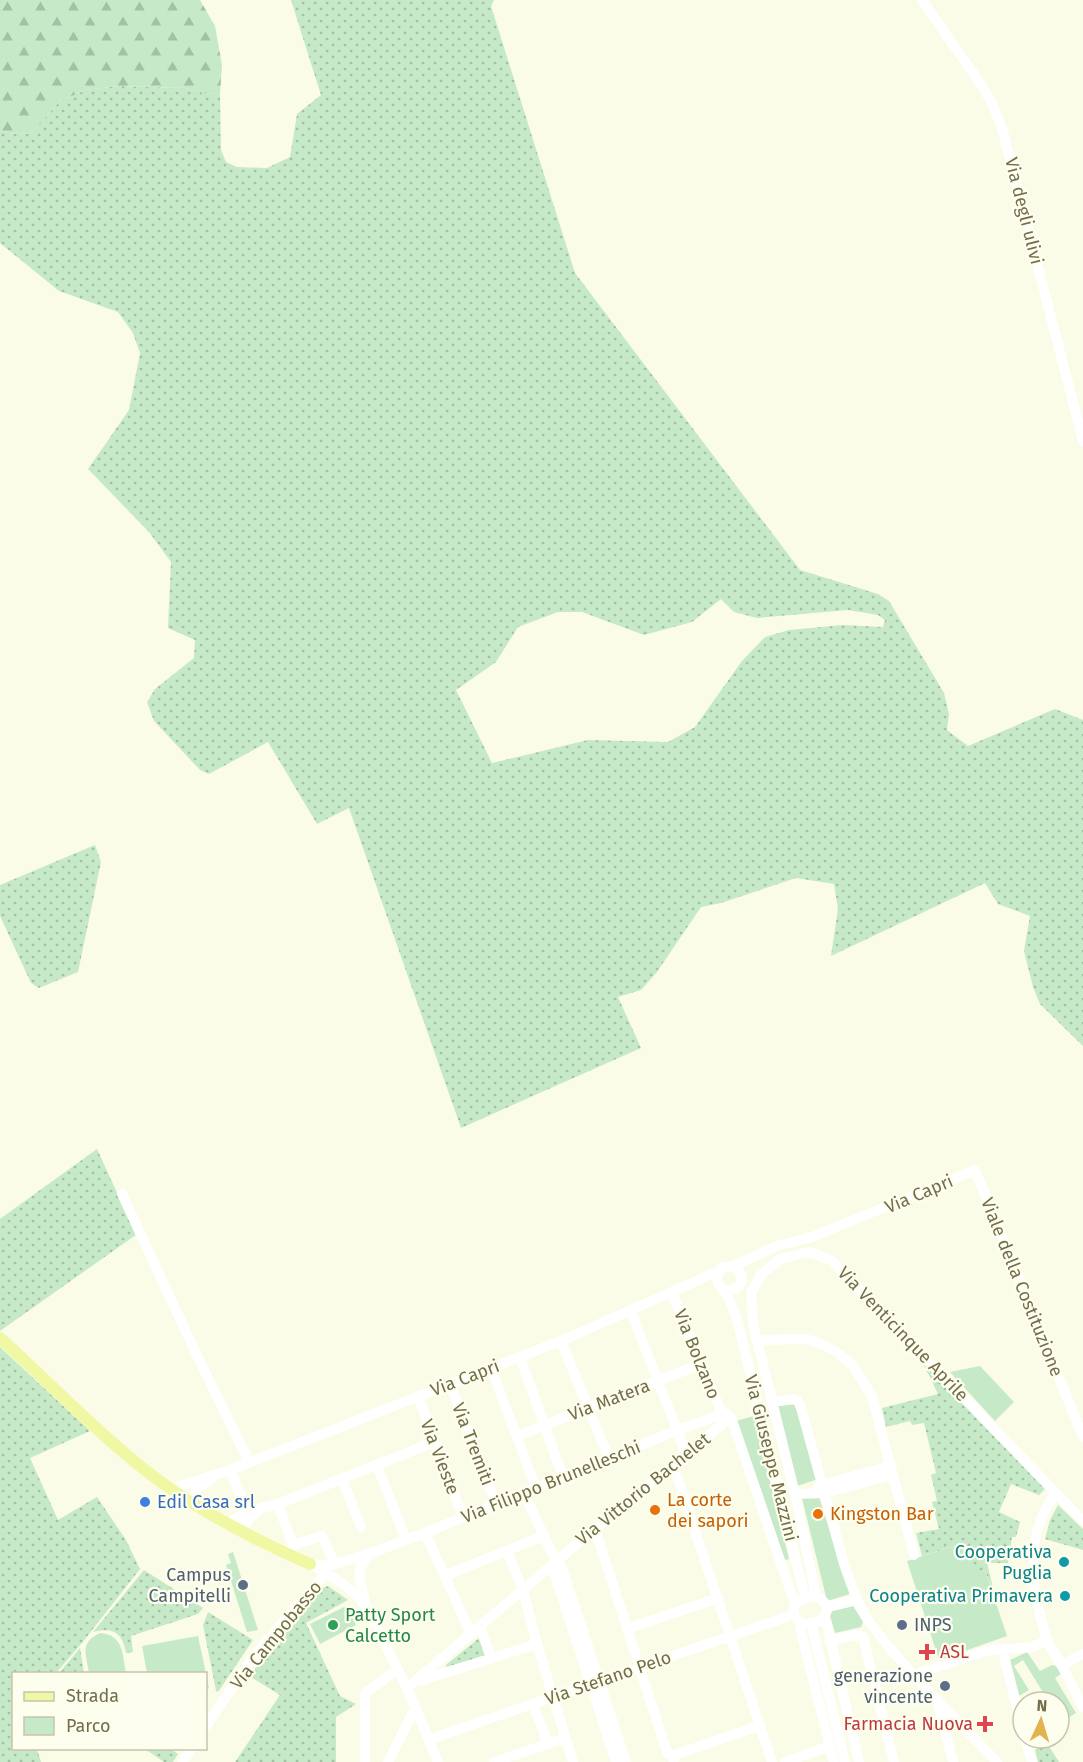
<svg xmlns="http://www.w3.org/2000/svg" width="1083" height="1762" viewBox="0 0 1083 1762" font-family="'Fira Sans',sans-serif">
  <style>
    .grass { fill: url(#grass-dots); fill-rule: evenodd }
    .forest { fill: url(#forest-firs) }
    .green { fill: #c6e9c8 }
    .lines { fill: none; stroke-linecap: round; stroke-linejoin: round }
    .minor { stroke: #fff; stroke-width: 10 }
    .major { stroke: #f0f8a3; stroke-width: 12 }
    .shop-dot { fill: #3f7fe0; stroke: #fdfeee; stroke-width: 2 }
    .food-dot { fill: #e8710a; stroke: #fdfeee; stroke-width: 2 }
    .culture-dot { fill: #0f9aa8; stroke: #fdfeee; stroke-width: 2 }
    .service-dot { fill: #5c6f8a; stroke: #fdfeee; stroke-width: 2 }
    .leisure-dot { fill: #2e9e5b; stroke: #fdfeee; stroke-width: 2 }
    .health-dot { fill: #e0444e; stroke: #fdfeee; stroke-width: 2 }
    .labels { text-anchor: middle; stroke-width: 4.5; stroke-linejoin: round; paint-order: stroke }
    .street-label { font-size: 18px; fill: #756e4c; stroke: #fdfeee }
    .food-label { font-size: 18px; fill: #c56008; stroke: #fdfeee; text-anchor: start }
    .shop-label { font-size: 18px; fill: #366cbe; stroke: #fdfeee; text-anchor: start }
    .culture-label { font-size: 18px; fill: #0d838f; stroke: #fdfeee; text-anchor: end }
    .service-label { font-size: 18px; fill: #4e5e75; stroke: #fdfeee; text-anchor: end }
    .leisure-label { font-size: 18px; fill: #27864d; stroke: #fdfeee; text-anchor: start }
    .health-label { font-size: 18px; fill: #be3a42; stroke: #fdfeee; text-anchor: start }
  </style>
  <defs>
    <pattern id="grass-dots" width="8" height="8" patternUnits="userSpaceOnUse" patternTransform="scale(1.5)"><rect width="8" height="8" fill="#c6e9c8"/><path d="M2 2h.1M6 6h.1" fill="none" stroke="#a5c1a5" stroke-width="1.8" stroke-linecap="round"/></pattern>
    <pattern id="forest-firs" width="22" height="20" patternUnits="userSpaceOnUse" patternTransform="scale(1.5)"><rect width="22" height="20" fill="#c6e9c8"/><path d="M5 1l3.5 6h-7zM16 11l3.5 6h-7z" fill="#a5c1a5"/></pattern>
  </defs>
  <rect width="100%" height="100%" fill="#fafce8"/>
  <!-- grass -->
  <path class="grass" d="M291,0H494L491,6L575,273L800,570L878,594L889,601L944,693L949,714L947,730L968,746L1055,709L1083,720V1046L1040,1004L1033,987L1024,951L1030,916L998,904L985,883L831,956L838,909L834,884L796,878L721,903L701,907L657,972L641,990L618,997L641,1048L461,1128L349,808L317,824L268,742L209,774L200,770L154,721L147,702L155,689L194,658L195,640L168,628L171,562L149,532L88,469L129,410L140,353L133,333L118,312L59,291L0,243V130L8,133L21,134L31,133L60,101L86,90L118,86L185,88L204,93L220,94L221,150L226,162L237,167L267,168L290,157L297,114L321,95ZM721,599L734,612L757,618L848,610L878,615L885,620L883,627L843,625L789,630L765,637L742,661L695,727L668,742L588,740L492,763L456,690L496,662L518,627L558,612H582L644,635L692,622Z
    M95,845L101,862L78,972L39,988L31,983L0,916V885Z
    M97,1149L124,1208L140,1232L0,1331V1219Z
    M0,1347L90,1431L30,1458L58,1520L97,1497L126,1540L140,1569L82,1643L56,1673L14,1674V1748L37,1749L41,1762H0Z
    M923,1363L1045,1489L1039,1495L1011,1484L999,1512L1020,1522L1016,1537H1012L1008,1563H987L995,1597L985,1570L974,1574L964,1543L922,1556L916,1533L939,1529L932,1502L937,1501L931,1475L936,1473L924,1423L912,1425L910,1421L886,1427L882,1408L938,1394Z
    M1058,1505L1083,1529V1550L1045,1539L1050,1520Z
    M144,1570L203,1608L198,1614L131,1636L133,1652L126,1653C123,1633 113,1627 93,1632Z
    M328,1586L348,1600L306,1623L340,1696L356,1704L336,1717V1762H235L280,1695L249,1676L320,1589Z
    M208,1612L253,1640L218,1692L216,1691L203,1625Z
    M479,1638L486,1656L446,1667V1665Z
    M80,1648L84,1673H59Z
    M1047,1743L1059,1762H1038L1035,1750Z
    M145,1749H171L178,1754L173,1762H164Z"/>
  <!-- forest -->
  <path class="forest" d="M0,0H200L215,26L222,65L220,94L204,93L185,88L118,86L86,90L60,101L31,133L21,134L8,133L0,130Z"/>
  <!-- green -->
  <path class="green" d="M980,1366L1014,1402L995,1421L950,1372Z
    M795,1404L818,1479L797,1486L777,1406Z
    M754,1416L789,1559L785,1560L736,1421Z
    M819,1497L850,1594L827,1601L802,1498Z
    M964,1543L974,1573L985,1570L1007,1636L939,1660L907,1561Z
    M233,1552L258,1630L247,1632L226,1565L231,1563L228,1554Z
    M346,1606L356,1625L320,1644L310,1624Z
    M853,1606L863,1622L861,1627L835,1633L829,1612Z
    M100,1633C124,1635 122,1654 126,1673H89C86,1654 79,1643 100,1633Z
    M198,1636L209,1688L206,1689V1674L147,1673L142,1646Z
    M1027,1652L1040,1671L1052,1665L1056,1666L1061,1674L1055,1678L1076,1713L1061,1722L1059,1720V1702H1049L1023,1660L1014,1666L1029,1690L1019,1696L1008,1661Z"/>
  <g class="lines">
    <!-- minor -->
    <path class="minor" d="M922,0L982,86L992,103L1002,128L1083,441
      M122,1194L194,1349L249,1462
      M723,1289C740,1295 750,1276 733,1266
      M672,1293L722,1414
      M631,1311L686,1454
      M756,1340L806,1339L822,1344L838,1353L853,1366L872,1396L914,1555
      M561,1341L609,1459
      M520,1357L563,1477
      M491,1368L536,1488
      M450,1383L496,1504
      M418,1396L463,1518
      M771,1402L793,1399L798,1401L801,1408L844,1564L857,1600L868,1620L888,1646L913,1675L997,1762
      M731,1417L790,1590L796,1603
      M517,1436L701,1364
      M377,1465L406,1540
      M673,1465L772,1762
      M230,1470L247,1511
      M342,1479L361,1527
      M818,1486L890,1466
      M171,1489L230,1470L561,1341L719,1271
      M524,1493L556,1562
      M1056,1493C1029,1528 1029,1570 1039,1611C1042,1621 1044,1632 1048,1642C1052,1651 1058,1658 1062,1666C1069,1679 1075,1693 1083,1707
      M795,1494L825,1493L892,1475
      M193,1504C192,1489 199,1487 211,1480
      M278,1504L293,1545L290,1552
      M229,1524C246,1509 257,1510 278,1504L434,1442
      M595,1529L667,1752L672,1756L674,1762
      M242,1531L248,1520L260,1509
      M425,1533L471,1634
      M293,1545L322,1536L335,1564
      M507,1551L523,1590L537,1644L573,1762
      M559,1559L626,1762
      M310,1564L325,1566L335,1564L371,1553L425,1533L678,1430L722,1414H727L731,1417
      M313,1565L340,1582L355,1593L367,1608L407,1688L438,1762
      M552,1566L616,1762
      M444,1576L543,1536
      M816,1596L795,1494L753,1324L751,1293L761,1275L780,1259L809,1252L831,1260L1083,1521
      M816,1596C846,1612 806,1634 797,1619C786,1602 804,1598 816,1596Z
      M805,1598L737,1319L727,1294L718,1284L717,1277L719,1271L723,1267L733,1266L777,1246L812,1237L975,1170L1083,1437
      M365,1602L359,1574L361,1566L371,1553
      M826,1607L857,1600
      M823,1619L827,1625L859,1762
      M800,1622L801,1632L834,1762
      M811,1623L845,1762
      M480,1626L491,1659
      M627,1629L718,1598
      M830,1641L854,1635L863,1637L894,1762
      M1002,1648L1023,1731
      M1062,1665L1083,1654
      M913,1675L986,1651L1032,1647L1047,1641
      M419,1681L537,1644
      M407,1688L559,1559L731,1417
      M533,1704L548,1744
      M938,1704L953,1762
      M206,1726L253,1657L326,1573
      M1025,1738L1032,1762
      M430,1739L786,1617
      M672,1756L759,1726
      M183,1762L191,1748
      M365,1762V1693L397,1670
      M388,1762L415,1708
      M494,1762L566,1738
      M785,1762L830,1746"/>
    <!-- major -->
    <path class="major" d="M0,1338C43,1377 84,1419 128,1456C181,1502 246,1536 310,1564"/>
  </g>
  <!-- markers -->
  <circle class="shop-dot" cx="145" cy="1502" r="6"/>
  <g class="food-dot">
    <circle cx="655" cy="1510" r="6"/>
    <circle cx="818" cy="1514" r="6"/>
  </g>
  <g class="culture-dot">
    <circle cx="1064" cy="1562" r="6"/>
    <circle cx="1065" cy="1596" r="6"/>
  </g>
  <g class="service-dot">
    <circle cx="243" cy="1585" r="6"/>
    <circle cx="902" cy="1625" r="6"/>
    <circle cx="945" cy="1686" r="6"/>
  </g>
  <circle class="leisure-dot" cx="333" cy="1625" r="6"/>
  <g class="health-dot">
    <path d="M924 1643h6v6h6v6h-6v6h-6v-6h-6v-6h6z"/>
    <path d="M982 1715h6v6h6v6h-6v6h-6v-6h-6v-6h6z"/>
  </g>
  <g class="labels">
    <!-- street labels -->
    <g class="street-label">
      <text transform="translate(1024 211) rotate(76)" y="6">Via degli ulivi</text>
      <text transform="translate(919 1194) rotate(-23)" y="6">Via Capri</text>
      <text transform="translate(1022 1287) rotate(68)" y="6">Viale della Costituzione</text>
      <text transform="translate(903 1334) rotate(46)" y="6">Via Venticinque Aprile</text>
      <text transform="translate(697 1354) rotate(68)" y="6">Via Bolzano</text>
      <text transform="translate(465 1378) rotate(-21)" y="6">Via Capri</text>
      <text transform="translate(609 1400) rotate(-21)" y="6">Via Matera</text>
      <text transform="translate(473 1444) rotate(69)" y="6">Via Tremiti</text>
      <text transform="translate(440 1457) rotate(69)" y="6">Via Vieste</text>
      <text transform="translate(771 1458) rotate(76)" y="6">Via Giuseppe Mazzini</text>
      <text transform="translate(551 1482) rotate(-22)" y="6">Via Filippo Brunelleschi</text>
      <text transform="translate(643 1489) rotate(-39)" y="6">Via Vittorio Bachelet</text>
      <text transform="translate(276 1635) rotate(-51)" y="6">Via Campobasso</text>
      <text transform="translate(608 1678) rotate(-19)" y="6">Via Stefano Pelo</text>
    </g>
    <!-- food labels -->
    <g class="food-label">
      <text x="667" y="1506">La corte<tspan x="667" dy="21">dei sapori</tspan></text>
      <text x="830" y="1520">Kingston Bar</text>
    </g>
    <!-- shop labels -->
    <g class="shop-label">
      <text x="157" y="1508">Edil Casa srl</text>
    </g>
    <!-- culture labels -->
    <g class="culture-label">
      <text x="1052" y="1558">Cooperativa<tspan x="1052" dy="21">Puglia</tspan></text>
      <text x="1053" y="1602">Cooperativa Primavera</text>
    </g>
    <!-- service labels -->
    <g class="service-label">
      <text x="231" y="1581">Campus<tspan x="231" dy="21">Campitelli</tspan></text>
      <text x="914" y="1631" text-anchor="start">INPS</text>
      <text x="933" y="1682">generazione<tspan x="933" dy="21">vincente</tspan></text>
    </g>
    <!-- leisure labels -->
    <g class="leisure-label">
      <text x="345" y="1621">Patty Sport<tspan x="345" dy="21">Calcetto</tspan></text>
    </g>
    <!-- health labels -->
    <g class="health-label">
      <text x="940" y="1658">ASL</text>
      <text x="973" y="1730" text-anchor="end">Farmacia Nuova</text>
    </g>
  </g>
  <!-- legend -->
  <rect x="12" y="1672" width="195" height="78" fill="#fdfeee" stroke="#c7c4ad" stroke-width="1.5"/>
  <rect x="24" y="1692" width="30" height="9" fill="#f0f8a3" stroke="#c7c4ad" stroke-width="1.5"/>
  <text x="66" y="1702" font-size="18" fill="#756e4c">Strada</text>
  <rect x="24" y="1717" width="30" height="18" fill="#c6e9c8" stroke="#c7c4ad" stroke-width="1.5"/>
  <text x="66" y="1732" font-size="18" fill="#756e4c">Parco</text>
  <!-- north arrow -->
  <g transform="translate(1041 1720) rotate(4)"><circle r="28" fill="#fdfeee" stroke="#c7c4ad" stroke-width="1.5"/>
  <path d="M0-4.5L10 22L0 15L-10 22Z" fill="#e1b451"/>
  <text y="-9" font-size="16" font-weight="bold" text-anchor="middle" fill="#756e4c">N</text>
  </g>
</svg>
